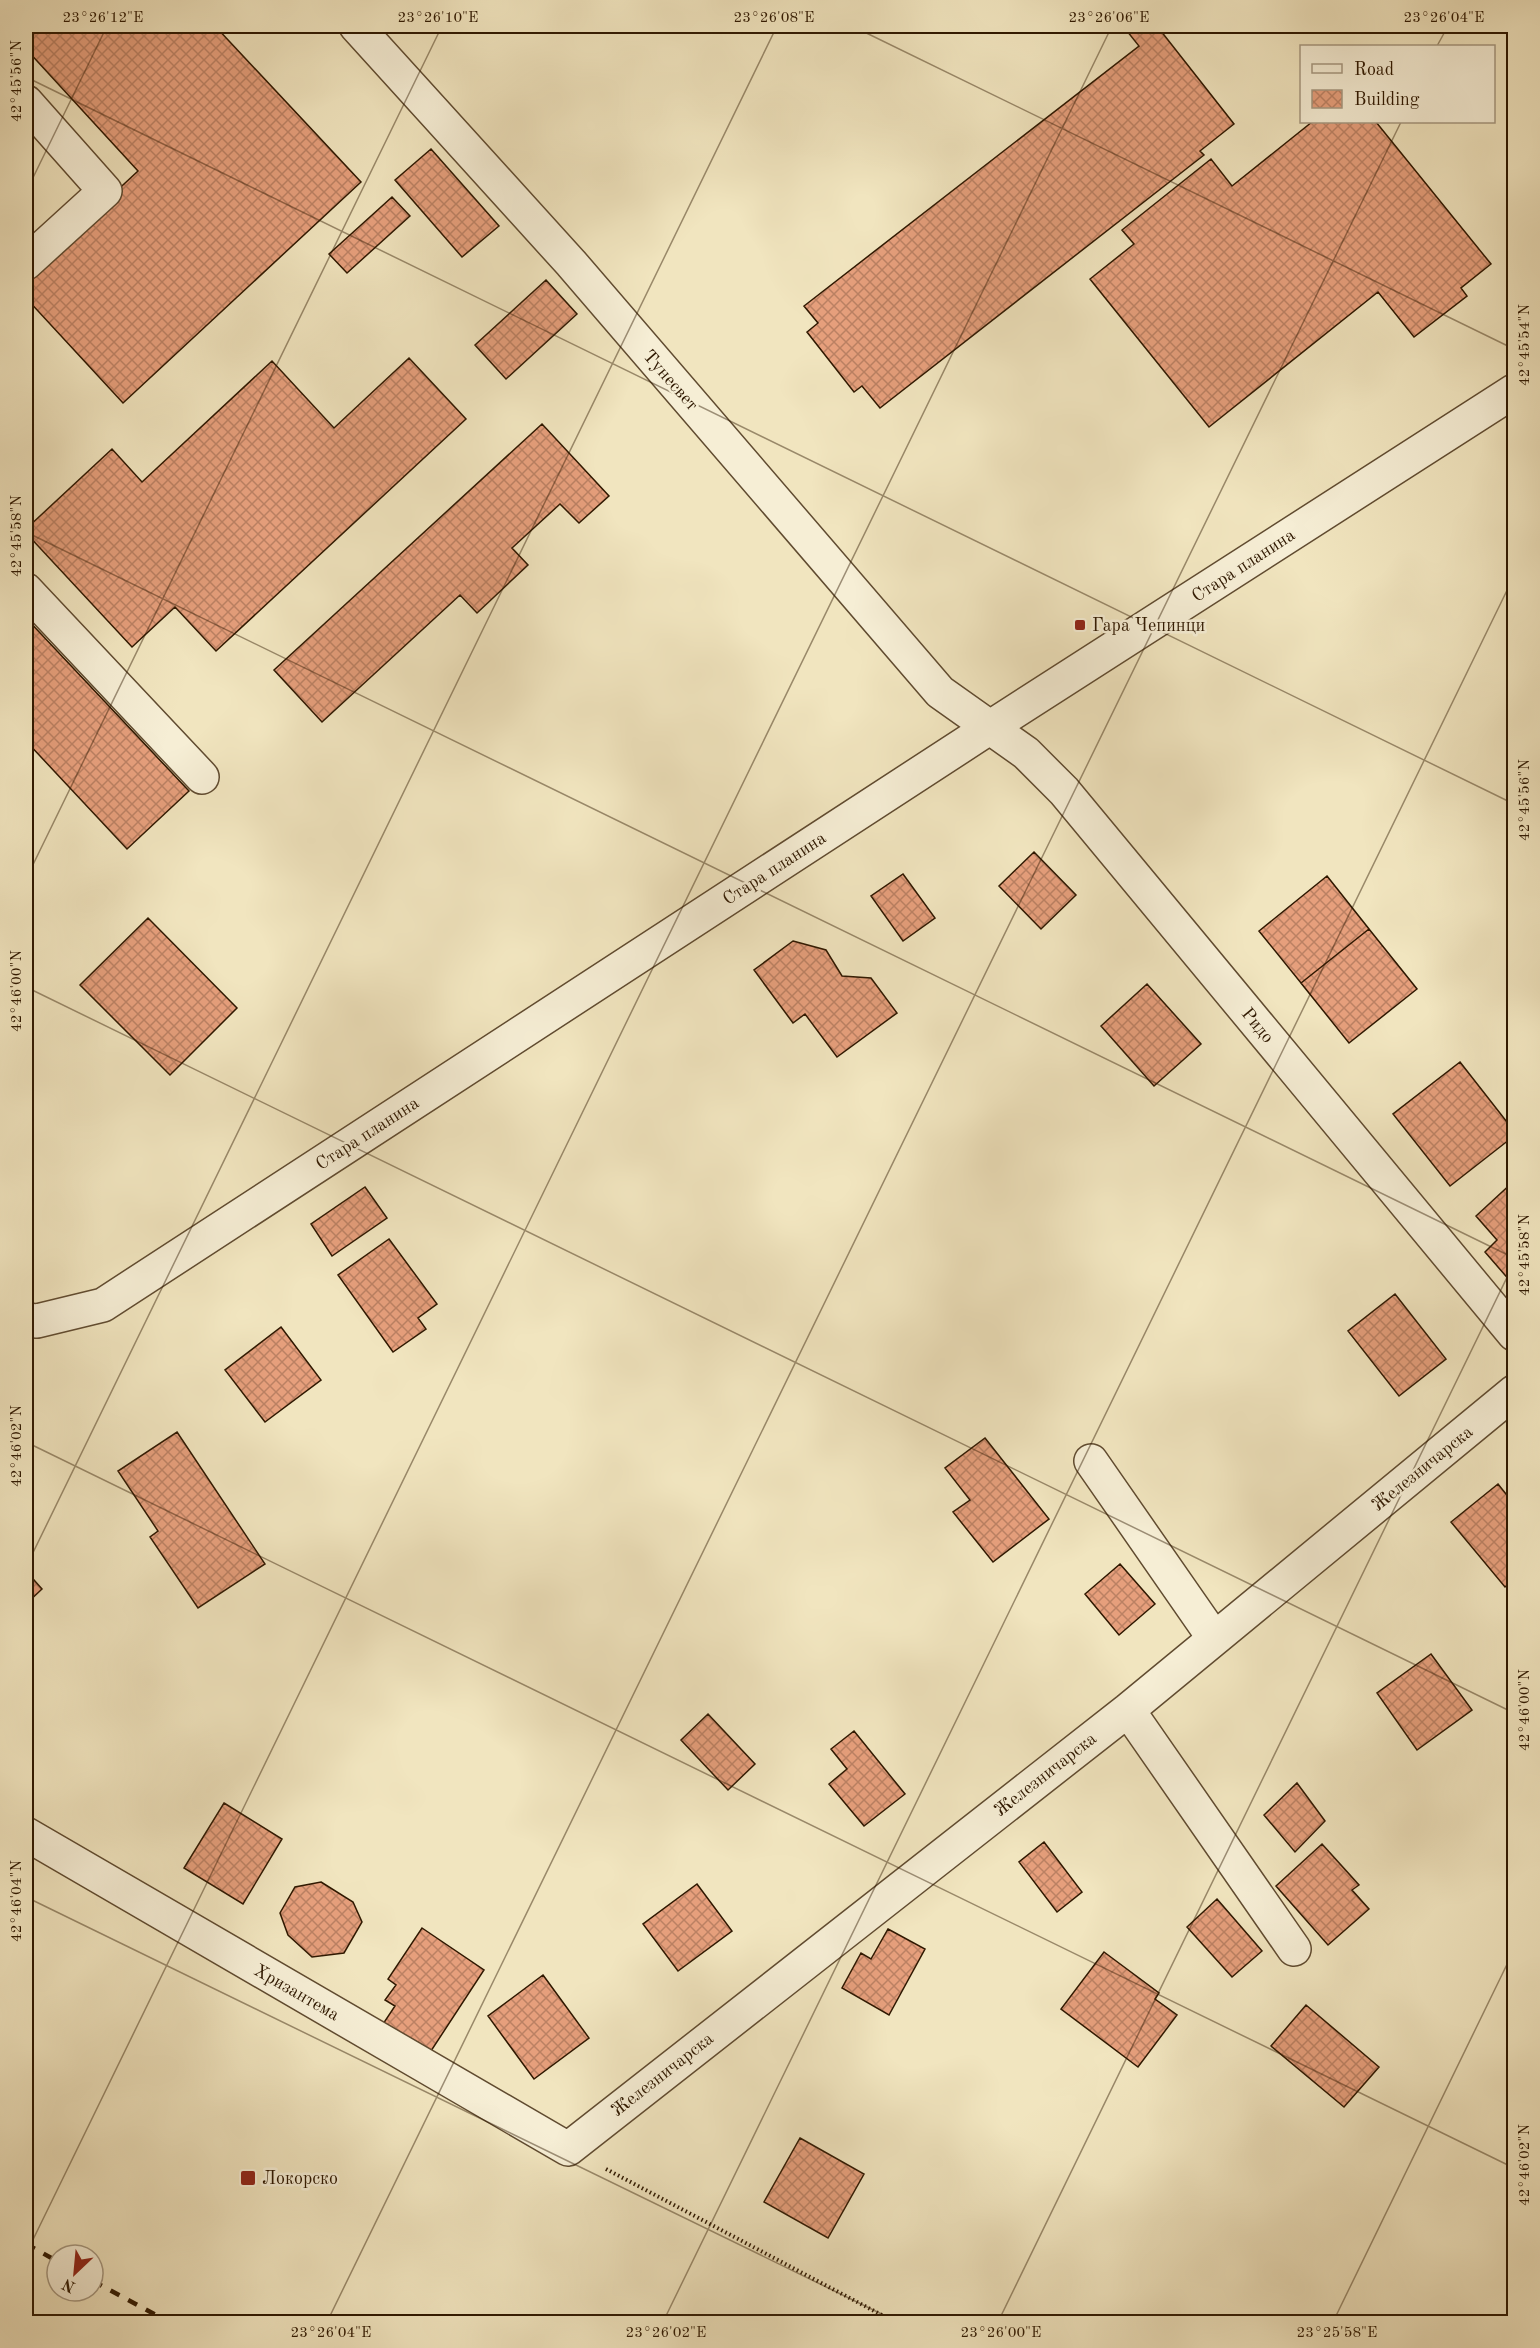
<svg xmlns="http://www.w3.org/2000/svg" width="1540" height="2348" viewBox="0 0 1540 2348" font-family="'Old Standard TT',serif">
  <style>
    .building { fill: url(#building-cross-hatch); stroke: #2f1800; stroke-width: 1.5 }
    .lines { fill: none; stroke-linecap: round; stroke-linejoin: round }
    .minor-casing { stroke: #604b30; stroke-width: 36 }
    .path { stroke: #2f1800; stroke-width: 4; stroke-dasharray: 1.5 3; stroke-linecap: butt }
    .minor { stroke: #f6eed5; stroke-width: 33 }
    .rail { stroke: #2f1800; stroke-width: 4.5; stroke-dasharray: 10 10; stroke-linecap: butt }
    .ticks { fill: none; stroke: #2f1800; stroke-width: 1.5; stroke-opacity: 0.45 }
    .poi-dot { fill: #8f2418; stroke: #f6eed5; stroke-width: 2 }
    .labels { text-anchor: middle; stroke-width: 5; stroke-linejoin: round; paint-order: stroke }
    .street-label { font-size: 18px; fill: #2f1800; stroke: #f6eed5 }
    .poi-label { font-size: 18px; fill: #2f1800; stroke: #f6eed5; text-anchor: start }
    .neatline { fill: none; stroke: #2f1800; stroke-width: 2 }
    .ticks-label { font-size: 15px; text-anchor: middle; fill: #2f1800 }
  </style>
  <defs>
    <pattern id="building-cross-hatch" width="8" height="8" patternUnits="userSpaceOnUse" patternTransform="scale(1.5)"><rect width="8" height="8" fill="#e69f7c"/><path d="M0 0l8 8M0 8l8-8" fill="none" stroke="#bb8163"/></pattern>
  </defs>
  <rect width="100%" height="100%" fill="#f1e5bf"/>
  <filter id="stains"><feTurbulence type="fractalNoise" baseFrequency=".00333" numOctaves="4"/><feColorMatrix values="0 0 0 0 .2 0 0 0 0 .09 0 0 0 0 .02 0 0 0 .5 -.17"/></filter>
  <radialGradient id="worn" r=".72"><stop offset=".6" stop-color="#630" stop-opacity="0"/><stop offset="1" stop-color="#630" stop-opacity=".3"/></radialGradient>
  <!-- building -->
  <path class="building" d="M26,26H215L361,182L123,403L26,298V275L138,171L26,49Z
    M1123,26H1157L1234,124L1200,151L1204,155L880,408L862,386L854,392L807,332L818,323L804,306L1139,46Z
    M1312,122H1376L1491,264L1461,288L1467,296L1414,337L1378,292L1209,427L1090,279L1134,244L1122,230L1211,159L1232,186Z
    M431,149L499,226L462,257L395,180Z
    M392,197L410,216L347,273L329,254Z
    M546,280L577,314L506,379L475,345Z
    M409,358L466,419L216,651L175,607L132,647L26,533V529L112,449L142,482L272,361L334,428Z
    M542,424L609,496L579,523L560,504L512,548L528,565L477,613L460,595L322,722L274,670Z
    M26,618L189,791L127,849L26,741Z
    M1034,852L1076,895L1041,929L999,886Z
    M903,874L935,918L903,941L871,896Z
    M1327,876L1369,929L1301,983L1259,931Z
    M148,918L237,1008L170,1075L80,985Z
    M1369,929L1417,989L1349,1043L1301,983Z
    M793,941L826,950L842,976L871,978L897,1013L837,1057L805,1014L793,1023L754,970Z
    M1147,984L1201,1044L1154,1086L1101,1026Z
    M1460,1062L1514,1131V1136L1450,1186L1393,1114Z
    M1514,1181V1280L1511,1282L1485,1252L1497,1240L1476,1216Z
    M365,1187L387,1218L332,1256L311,1224Z
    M389,1239L437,1304L418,1318L426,1329L393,1352L338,1275Z
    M1395,1294L1446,1359L1399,1396L1348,1331Z
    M281,1327L321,1380L265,1422L225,1370Z
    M177,1432L265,1564L198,1608L150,1537L158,1531L118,1471Z
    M985,1438L1049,1519L993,1562L953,1512L970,1500L945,1468Z
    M1498,1484L1514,1504V1579L1505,1587L1451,1522Z
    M1120,1564L1155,1604L1119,1635L1085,1594Z
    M26,1571L42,1589L26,1604Z
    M1431,1654L1472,1710L1417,1750L1377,1693Z
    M708,1714L755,1764L728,1790L681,1740Z
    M854,1731L905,1794L864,1826L829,1784L847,1769L831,1749Z
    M1297,1783L1325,1821L1295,1852L1264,1815Z
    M224,1803L282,1839L243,1904L184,1868Z
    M1044,1842L1082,1892L1057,1912L1019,1862Z
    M1322,1844L1359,1885L1352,1890L1369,1909L1328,1945L1276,1886Z
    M321,1882L353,1902L362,1922L344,1953L312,1957L288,1935L280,1913L295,1887Z
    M697,1884L732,1931L678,1971L643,1924Z
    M1217,1899L1262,1951L1232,1977L1187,1927Z
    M422,1928L484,1970L429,2054L383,2024L395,2006L385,2000L396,1985L388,1979Z
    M888,1929L925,1949L889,2015L842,1988L861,1953L871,1959Z
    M1104,1952L1159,1993L1155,1999L1177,2015L1138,2067L1061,2009Z
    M543,1975L589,2038L534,2079L488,2016Z
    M1306,2005L1379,2067L1344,2107L1271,2046Z
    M800,2138L864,2174L828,2238L764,2202Z"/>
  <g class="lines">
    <!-- minor casing -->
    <g class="minor-casing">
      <path id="minor" d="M356,26L571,263L940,692L1026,753L1064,791L1514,1334
        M26,102L105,191L26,263
        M26,590L202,777
        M26,1320L37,1321L103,1305L989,728L1514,391
        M1091,1461L1214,1638
        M1128,1710L1294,1949
        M26,1834L568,2149L1128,1710L1514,1392"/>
    </g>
    <!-- path -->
    <path class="path" d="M606,2169L895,2322"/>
    <!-- minor -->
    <use href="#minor" class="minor"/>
    <!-- rail -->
    <path class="rail" d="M26,2244L57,2261
      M93,2281L169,2322"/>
  </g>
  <!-- ticks -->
  <path class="ticks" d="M852,26L1514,349M1437,46L1448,26M26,77L1514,804M26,192L107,26M26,532L1514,1258M26,879L442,26M26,987L1514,1713M26,1442L1514,2168M26,1567L777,26M26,1897L898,2322M26,2254L1112,26M327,2322L1401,122M663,2322L1514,576M998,2322L1514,1263M1333,2322L1514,1950"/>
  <!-- markers -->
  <g class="poi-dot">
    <rect x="1074" y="619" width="12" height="12" rx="3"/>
    <rect x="240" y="2170" width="16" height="16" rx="3"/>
  </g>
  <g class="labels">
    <!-- street labels -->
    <g class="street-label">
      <text transform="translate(671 380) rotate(49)" y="6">Тунесвет</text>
      <text transform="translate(1243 565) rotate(-33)" y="6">Стара планина</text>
      <text transform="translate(774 868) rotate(-33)" y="6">Стара планина</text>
      <text transform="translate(1258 1025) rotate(50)" y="6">Ридо</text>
      <text transform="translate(367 1133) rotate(-33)" y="6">Стара планина</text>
      <text transform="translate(1422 1468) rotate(-39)" y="6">Железничарска</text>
      <text transform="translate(1045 1774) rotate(-38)" y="6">Железничарска</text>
      <text transform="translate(297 1992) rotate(30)" y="6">Хризантема</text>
      <text transform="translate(662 2074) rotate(-38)" y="6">Железничарска</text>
    </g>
    <!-- poi labels -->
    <g class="poi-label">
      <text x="1092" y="631">Гара Чепинци</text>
      <text x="262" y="2184">Локорско</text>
    </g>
  </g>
  <!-- margin -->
  <rect width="1540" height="2348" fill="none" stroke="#f1e5bf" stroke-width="66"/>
  <!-- legend -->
  <rect x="1300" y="45" width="195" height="78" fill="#f6eed5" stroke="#a69880" stroke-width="1.5"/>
  <rect x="1312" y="64" width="30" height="9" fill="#f6eed5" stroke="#a69880" stroke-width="1.5"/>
  <text x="1354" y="75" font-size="18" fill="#2f1800">Road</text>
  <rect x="1312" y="90" width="30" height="18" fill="url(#building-cross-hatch)" stroke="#a69880" stroke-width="1.5"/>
  <text x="1354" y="105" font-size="18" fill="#2f1800">Building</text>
  <!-- north arrow -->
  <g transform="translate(75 2273) rotate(206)"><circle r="28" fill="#f6eed5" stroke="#a69880" stroke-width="1.5"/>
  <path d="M0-4.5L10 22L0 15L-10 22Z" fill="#8f2418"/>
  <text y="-9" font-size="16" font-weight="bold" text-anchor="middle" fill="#2f1800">N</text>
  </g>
  <rect x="33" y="33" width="1474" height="2282" class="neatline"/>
  <g class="ticks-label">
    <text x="103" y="22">23°26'12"E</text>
    <text x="438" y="22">23°26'10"E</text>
    <text x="774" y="22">23°26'08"E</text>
    <text x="1109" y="22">23°26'06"E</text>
    <text x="1444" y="22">23°26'04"E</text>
    <text transform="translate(16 81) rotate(-90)" y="5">42°45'56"N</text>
    <text transform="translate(1524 345) rotate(-90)" y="5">42°45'54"N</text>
    <text transform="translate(16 536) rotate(-90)" y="5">42°45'58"N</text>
    <text transform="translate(1524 800) rotate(-90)" y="5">42°45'56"N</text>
    <text transform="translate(16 991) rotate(-90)" y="5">42°46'00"N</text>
    <text transform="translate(1524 1255) rotate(-90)" y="5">42°45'58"N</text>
    <text transform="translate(16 1446) rotate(-90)" y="5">42°46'02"N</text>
    <text transform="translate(1524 1710) rotate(-90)" y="5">42°46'00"N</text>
    <text transform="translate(16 1901) rotate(-90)" y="5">42°46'04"N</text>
    <text transform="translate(1524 2165) rotate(-90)" y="5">42°46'02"N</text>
    <text x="331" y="2337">23°26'04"E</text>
    <text x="666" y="2337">23°26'02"E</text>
    <text x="1001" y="2337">23°26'00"E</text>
    <text x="1337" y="2337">23°25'58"E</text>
  </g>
  <rect width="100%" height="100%" filter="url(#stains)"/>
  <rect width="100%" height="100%" fill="url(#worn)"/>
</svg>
